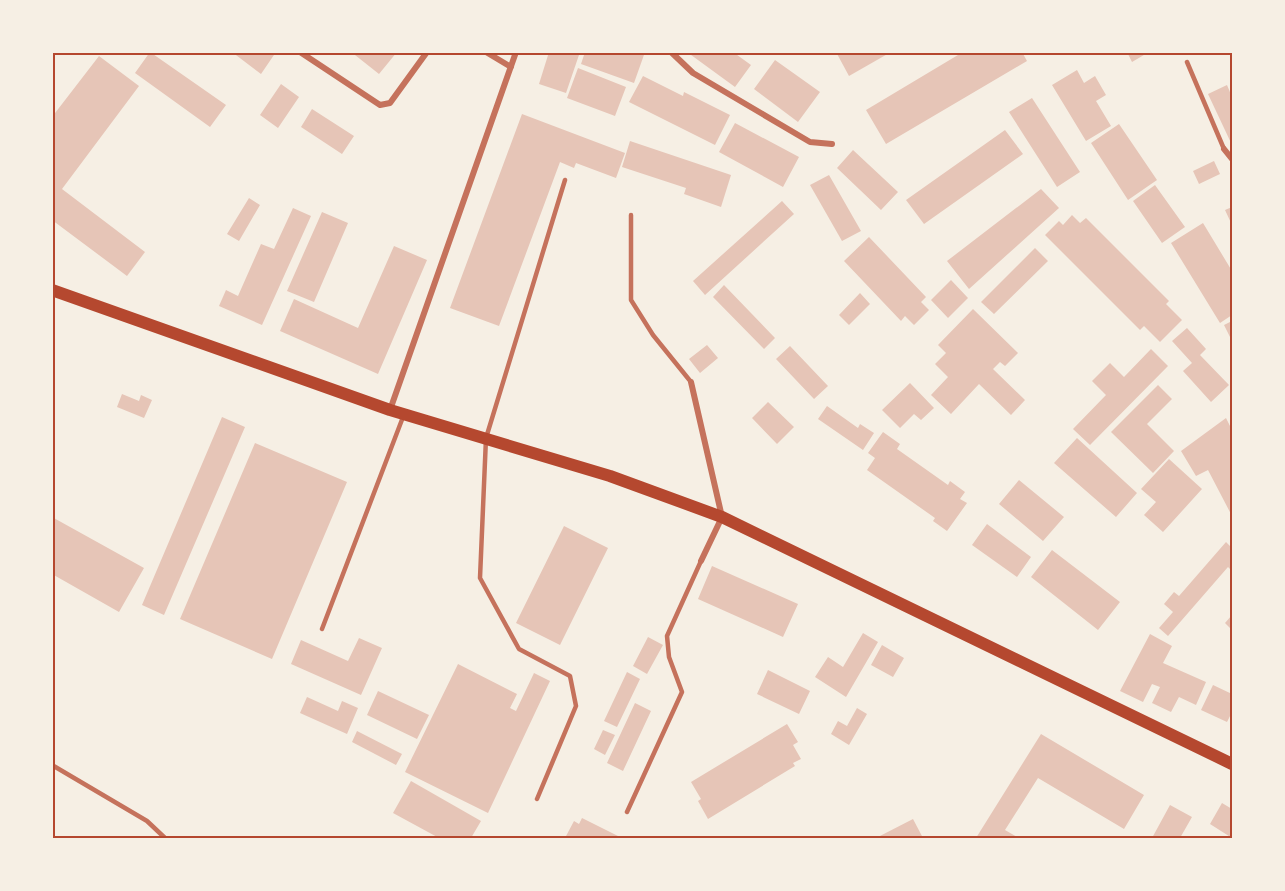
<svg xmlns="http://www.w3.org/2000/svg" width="1285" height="891" viewBox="0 0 1285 891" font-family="Ubuntu,sans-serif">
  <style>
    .building { fill: #e6c5b7 }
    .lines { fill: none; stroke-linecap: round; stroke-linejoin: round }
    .service { stroke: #c5725c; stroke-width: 4.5 }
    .minor { stroke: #c5725c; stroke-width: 6 }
    .secondary { stroke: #b5482f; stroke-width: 12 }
    .neatline { fill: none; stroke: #b5482f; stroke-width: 2 }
  </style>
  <rect width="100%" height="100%" fill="#f6efe4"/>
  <!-- building -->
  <path class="building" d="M150,52L226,105L210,127L135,73Z
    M232,52H276L261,74Z
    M357,52H397L379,74L355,55Z
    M549,52H580L566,93L539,84Z
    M585,52H645L634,83L581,64Z
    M687,52H733L751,65L735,87Z
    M836,52H891L849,76Z
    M963,52H1022L1027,61L886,144L866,110Z
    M1127,52H1149L1132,62Z
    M99,56L139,86L62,189L145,252L127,276L52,220V117Z
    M775,60L820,92L798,122L754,89Z
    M578,68L626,87L615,116L567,98Z
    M1077,70L1084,83L1095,76L1106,95L1096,101L1111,126L1086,141L1052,85Z
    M643,76L683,96L684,92L730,115L715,145L629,102Z
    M281,84L299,97L278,128L260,115Z
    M1227,85L1232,97V145L1208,94Z
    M1032,98L1080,172L1057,187L1009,112Z
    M312,109L354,136L342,154L301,127Z
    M522,114L625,153L616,178L576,163L574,168L560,162L499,326L450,308Z
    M735,123L799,157L783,187L719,152Z
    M1119,124L1157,180L1128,200L1091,143Z
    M1005,130L1023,154L924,224L906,200Z
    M630,141L731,175L721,207L684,194L686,188L622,167Z
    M853,150L898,192L881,210L837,168Z
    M1214,161L1220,174L1199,184L1193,171Z
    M829,175L861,231L842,241L810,185Z
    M1155,185L1185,227L1162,243L1133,201Z
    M1041,189L1059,208L969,289L947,261Z
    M249,198L260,205L239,241L227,234Z
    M782,201L794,214L705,295L693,281Z
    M1232,207V225L1225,210Z
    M293,208L311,216L262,325L219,306L226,290L238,296L261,244L274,249Z
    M322,212L348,223L314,302L287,291Z
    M1072,215L1080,223L1086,218L1169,301L1166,304L1182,320L1160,342L1144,326L1140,330L1045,235L1059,221L1063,225Z
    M1203,223L1232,271V315L1220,323L1171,243Z
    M869,237L926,297L921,302L929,310L914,325L905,316L901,321L844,261Z
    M394,246L427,260L378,374L280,331L294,299L358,328Z
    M1035,248L1048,261L994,314L981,302Z
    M951,280L968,298L948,318L931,300Z
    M724,285L775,338L764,349L713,297Z
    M860,293L870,304L849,325L839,315Z
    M973,309L1018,353L1005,366L1000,362L993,369L1025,400L1011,415L979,384L951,414L931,395L948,377L935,364L946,353L938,345Z
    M1232,321V341L1224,325Z
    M1187,328L1206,349L1200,355L1229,385L1211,402L1183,371L1192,363L1172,341Z
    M707,345L718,358L700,373L689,359Z
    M790,346L828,386L814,399L776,359Z
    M1151,349L1168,366L1090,445L1073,429L1106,395L1092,381L1110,363L1124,377Z
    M910,383L934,408L921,420L914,414L900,428L882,410Z
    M1158,385L1172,399L1147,424L1174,451L1153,473L1111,432Z
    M122,394L139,401L141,395L152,400L144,418L117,407Z
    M768,402L794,427L777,444L752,418Z
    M827,406L858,428L860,424L874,433L863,450L818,419Z
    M222,417L245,427L164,615L142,605Z
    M1226,418L1232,430V516L1208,470L1196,476L1181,451Z
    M883,432L900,444L897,449L948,485L950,481L965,492L960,499L967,503L947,531L933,521L935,518L867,470L875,458L868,453Z
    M1077,438L1137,493L1116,517L1054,463Z
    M255,443L347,482L272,659L180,619Z
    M1169,459L1202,489L1163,532L1144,515L1156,502L1141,489Z
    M1019,480L1064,517L1043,541L999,504Z
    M52,517L144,568L119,612L52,574Z
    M987,524L1031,557L1017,577L972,545Z
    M564,526L608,548L560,645L516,623Z
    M1226,542L1232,548V571L1228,567L1168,636L1159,628L1173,612L1164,604L1174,592L1179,596Z
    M1052,550L1120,602L1098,630L1031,577Z
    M712,566L798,604L783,637L698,599Z
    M1232,615V630L1225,623Z
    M863,633L878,642L846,697L815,677L828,657L843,667Z
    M1150,634L1172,646L1163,663L1206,682L1196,705L1179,697L1171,712L1152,703L1160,687L1152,684L1143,702L1120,691Z
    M648,637L663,645L647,674L633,666Z
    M359,638L382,648L361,695L291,664L301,640L348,661Z
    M882,645L904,658L893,677L871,665Z
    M458,664L517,694L510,708L516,711L534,673L550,681L488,813L405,772Z
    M768,670L810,691L799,714L757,694Z
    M627,672L640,679L617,727L604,721Z
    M1213,685L1232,694V712L1227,722L1201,710Z
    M378,691L429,715L417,739L367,715Z
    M307,697L338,711L342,701L358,708L347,734L300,713Z
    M635,703L651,711L623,771L607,763Z
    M857,708L867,714L849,745L831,734L838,721L847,726Z
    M787,724L798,742L793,745L801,759L793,763L795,766L708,819L698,801L701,799L691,782Z
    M603,730L615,735L605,755L594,749Z
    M357,731L402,754L396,765L352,742Z
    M1041,734L1144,795L1124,829L1038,778L1005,830L1019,838H976Z
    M411,781L481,821L471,838H439L393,813Z
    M1222,803L1232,809V838L1210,824Z
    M1170,805L1192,817L1180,838H1152Z
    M582,818L622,838H565L574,821L579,824Z
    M913,819L923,838H876Z"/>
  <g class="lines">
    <!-- service -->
    <path class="service" d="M899,52H902
      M1187,62L1224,149
      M631,215V300L653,335L691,382
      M322,629L403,417
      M52,765L147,821L165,838
      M537,799L576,706L570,676L519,649L480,578L486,438L565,180
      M627,812L682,692L669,657L667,636L701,561"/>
    <!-- minor -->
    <path class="minor" d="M300,52L380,105L390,103L427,52
      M486,52L511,67
      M671,52L693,73L810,142L832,144
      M1224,149L1232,159
      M691,382L722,517L701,561
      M390,410L516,52"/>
    <!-- secondary -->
    <path class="secondary" d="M52,290L390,410L610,476L722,517L1232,764"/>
  </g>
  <!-- border -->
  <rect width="1285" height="891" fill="none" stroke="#f6efe4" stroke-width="108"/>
  <rect x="54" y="54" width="1177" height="783" class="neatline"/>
</svg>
